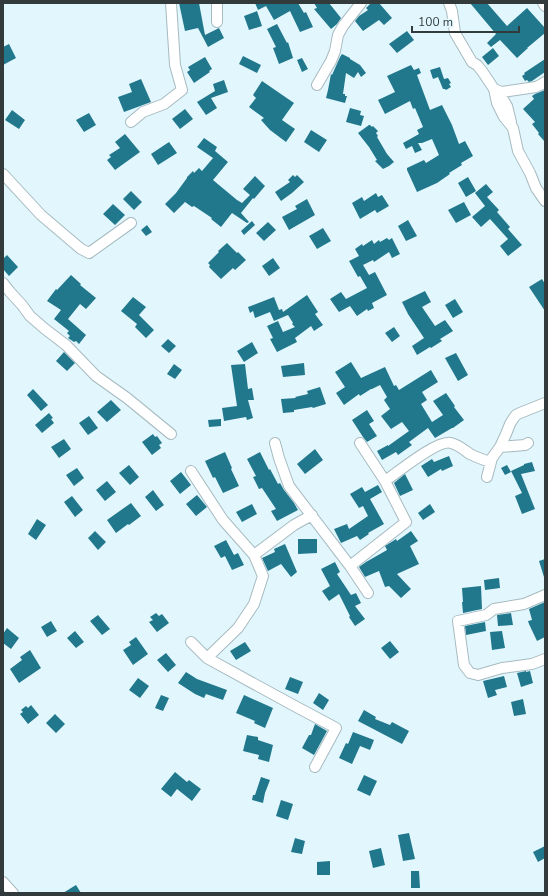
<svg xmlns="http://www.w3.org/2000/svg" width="548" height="896" viewBox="0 0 548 896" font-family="'Nunito Sans',sans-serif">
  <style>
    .building { fill: #21788c }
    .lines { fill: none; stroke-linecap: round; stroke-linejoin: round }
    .minor-casing { stroke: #a6bac0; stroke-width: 12 }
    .minor { stroke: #fff; stroke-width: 10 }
  </style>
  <rect width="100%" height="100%" fill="#e2f7fd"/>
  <!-- building -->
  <path class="building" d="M179,3H199L205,35L219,28L224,38L208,47L198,28L185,31Z
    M255,3H298L304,13L306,12L313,27L300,32L290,11L274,20L266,6L258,10Z
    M314,3H329L341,18L337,24L331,29L314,9L317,8Z
    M371,3H379L392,18L384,25L379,20L363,31L355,21L359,16L368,10L366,8Z
    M470,3H487L507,26L527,8L545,28V33L527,48H528L517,58L500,40L491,47L487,43L496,34Z
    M257,11L262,26L249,30L244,16Z
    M277,24L287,43L288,42L293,58L279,64L273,48L276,47L267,29Z
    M407,31L414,40L397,53L389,44Z
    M9,44L16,58L3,65V47Z
    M493,48L499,56L488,65L482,57Z
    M342,54L350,58V59L360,65L366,73L361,77L358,72L354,78L346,73L343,94H345V96H347L345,103L326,98L328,90L331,74L332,75L340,57Z
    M243,56L261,65L257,73L239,64Z
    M205,57L212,69L209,71L210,72L194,83L187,72L190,70L188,67Z
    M302,58L308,69L302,72L297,60Z
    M545,59V72L532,81L529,82L527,80L525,81L522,76L525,74L524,73Z
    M411,65L414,70L419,68L421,73L417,75L430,110L442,105L452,125L459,144L465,141L473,156L461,163L462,165L449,173L450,174L437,183L417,192L407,170V168L424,160L426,163L439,155L432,139L422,143H418L422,150L415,153L412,146L406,149L403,143L419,134L417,130L423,127L415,108L413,109L410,101L385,114L378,100L395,92L387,76Z
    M440,67L444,79L448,78L451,83L449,84L451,87L446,90L445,89H443L438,77L433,79L430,70Z
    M141,79L151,102L124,112L118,97L132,92L129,84Z
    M224,80L228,92L211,98L217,108L206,115L197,102L215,91L213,84Z
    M262,81L294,103L282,120L295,129L286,142L270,130L261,120L264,118L249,107L256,98L253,95Z
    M545,90V142L538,134L539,133L532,124L535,122L523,109L534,99L532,96L535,94Z
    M350,108L361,111L360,115L364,116L361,126L346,122Z
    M185,109L193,119L180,129L172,119Z
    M12,110L25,120L19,129L5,120Z
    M89,113L96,125L84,132L76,120Z
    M369,125H370L372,127L373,126L378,131L376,133L378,136L377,137L387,154L394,162L389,166L383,169L375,161L377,160L369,147L358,133Z
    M311,130L327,140L319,152L304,142Z
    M125,134L140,152L115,170L107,160L111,157L109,155L120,148L115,142Z
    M204,138L217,147L215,151L228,162L213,180L237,200L242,203L250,195L243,189L255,176L265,186L254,199L253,198L241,213L249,222L247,223L232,213L221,227L211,219L212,218L194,206L192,207L185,202L174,213L165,204L176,193L187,178V177L193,171L194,173L199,168L202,171L213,158L197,147Z
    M169,142L177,153L158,165L151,154Z
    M293,175L295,177L297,175L304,182L292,193L281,201L275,192L290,182L288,180Z
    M468,177L476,191L466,197L458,183Z
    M486,184L493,192L487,197L499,210L497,212L510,227L508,229L522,245L508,256L500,246L508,239L490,219L481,227L472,217L485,206L475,193Z
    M131,191L142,202L134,210L123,199Z
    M376,193L378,197L382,195L389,206L377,213L375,210L360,219L352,203L362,197L364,201Z
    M307,199L315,215L289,230L282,217L297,209L295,206Z
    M464,202L471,215L456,223L448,210Z
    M113,204L125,215L115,225L103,214Z
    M408,220L417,236L406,241L398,226Z
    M252,221L255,225L244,235L241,231Z
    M268,222L276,230L264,241L256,233Z
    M147,225L152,232L146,236L141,230Z
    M323,228L331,241L317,249L309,236Z
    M387,238L389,240L392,238L400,254L392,258L389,252L374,262L373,260L363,265L369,275L375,272L387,295L372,303L374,308L368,311L367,309L357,316L350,306L339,312L330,299L341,292L346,299L367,288L360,276L358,277L349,261L359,256L355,249L362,244L363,246L372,240L374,244L379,240L380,242Z
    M227,243L237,253L238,252L246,260L235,270L233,268L221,279L209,267L210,265L208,263L219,252L218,251Z
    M7,255L18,267L9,276L3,269V259Z
    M273,258L280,268L269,276L262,266Z
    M71,275L81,284L80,285L96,298L86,309L80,304L68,319L86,335L79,344L76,341L74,342L68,338L70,336L67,333L69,331L54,319L61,310L47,301L56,289L57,290Z
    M542,279L545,284V311L529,287Z
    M425,291L431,302L422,307L435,326L445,320L453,331L440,339L442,341L431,348L430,347L417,355L412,346L424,338L408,314L402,302Z
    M307,295L318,312L315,314L323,325L314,331L311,326L295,338L297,342L277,352L270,339L273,338L267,326L278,321L283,332L295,327L292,324L293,323L288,315L274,321L270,312L255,318L253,311L250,313L248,307L274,297L279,310L282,309L283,312Z
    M133,297L146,307L139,315L154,330L146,338L135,327L137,324L121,311Z
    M455,299L463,312L453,318L445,305Z
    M394,327L400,336L392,342L385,333Z
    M168,339L176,346L169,353L161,346Z
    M252,342L258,353L244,362L237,351Z
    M64,352L75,363L67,371L56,361Z
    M456,353L468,375L458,381L445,358Z
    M351,362L361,378L385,367L394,386L396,385L399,390L431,370L438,382L422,392L427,400L421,404L432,422L443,415L433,401L446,393L455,406L454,407L464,420L453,428H452L435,438L428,428L409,442L412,445L398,455L396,452L382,460L377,451L388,445V446L409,431L402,422L391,429L381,416L390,409L384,400L387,397L380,385L372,389H371L360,396L359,394L344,405L336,393L345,387L335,372Z
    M304,363L305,375L283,377L281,366Z
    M174,364L182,370L175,379L167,374Z
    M245,364L248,389L252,388L254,400H248L253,418L247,420L246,417L224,421L222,408L237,406L231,365Z
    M320,387L326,404L313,408L312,407L294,410V412L283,413L281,399L296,398L295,397L308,394L307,391Z
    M33,389L48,405L41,411L27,395Z
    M111,400L121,410L107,422L97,412Z
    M367,410L374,421L369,424L377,436L367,442L363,437L352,420Z
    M49,413L53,418L51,419L54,423L42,433L35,425Z
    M89,416L98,428L88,435L79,423Z
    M221,419V426L209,427L208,420Z
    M153,434L155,437L157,436L162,443L159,445L161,448L152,455L142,442Z
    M64,439L71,449L59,458L51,447Z
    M315,449L323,460L305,474L297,464Z
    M225,452L232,468L231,469L239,486L223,493L215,477L213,478L205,461Z
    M260,452L269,470L270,469L278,484L280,483L284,490L294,503L298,510L277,521L271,511L276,509L262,488L259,489L253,477L256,476L247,459Z
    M449,456L453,466L442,471L441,469L428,477L421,466L432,459L434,462Z
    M532,462L535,471L521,474L535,509L522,514L515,496L522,493L511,471L524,465V464Z
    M129,465L139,477L130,485L119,473Z
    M507,465L511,472L505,475L501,468Z
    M77,468L84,478L74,486L66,475Z
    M181,472L191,485L180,494L170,481Z
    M405,474L413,490L400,496L394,483Z
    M107,481L116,492L105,501L96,490Z
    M378,485L382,492L370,499L384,524L368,533L369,534L360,540L357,536L341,543L334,529L347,524L349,529L368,516L363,506L359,508L350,494L362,487L365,492Z
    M153,490L164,505L156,511L145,497Z
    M197,495L207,507L196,516L186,504Z
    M72,496L83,510L75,517L64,502Z
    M131,503L141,516L129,525L128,524L116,533L107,520Z
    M252,504L257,514L242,522L236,512Z
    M430,504L435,512L423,520L418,513Z
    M37,519L46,525L36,540L28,534Z
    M95,531L106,542L98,550L88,538Z
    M411,531L418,541L410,546L419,564L397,574L411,589L401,598L389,586L385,587L379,571L365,577L359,567L366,562L387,550L385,546L393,541L396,539L397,541Z
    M298,539H317V553L298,554Z
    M226,540L234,555L238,553L244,565L232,570L225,556L221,558L214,546Z
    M285,544L297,572L291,577L281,564L268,571L262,558L275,552L274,549Z
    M545,559V577H544L539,561Z
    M335,562L340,572L337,574L351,595L356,593L361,603L355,606L365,619L355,626L349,617L350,616L339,594L329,601L322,591L330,586L321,569Z
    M499,578L500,588L485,590L484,580Z
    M481,586L482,609L463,613L462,602H463L462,588Z
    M545,602V637L537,641L529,624L528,621L532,620L529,609Z
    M156,613L159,616L162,614L169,623L157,632L149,622L153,620L150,617Z
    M511,613L513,625L498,626L497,615Z
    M98,615L110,629L102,635L90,621Z
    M51,621L57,631L47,637L41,627Z
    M485,622L486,631L466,635L465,626Z
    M7,628L19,638L11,649L3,643V634Z
    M75,631L84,642L76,648L67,638Z
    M502,631L505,648L492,650L490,632Z
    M136,637L148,654L133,665L123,650L131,645L129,642Z
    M390,641L399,652L390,659L381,648Z
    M245,642L251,651L236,660L230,651Z
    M30,650L41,668L19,683L10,669L22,660L20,657Z
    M166,653L176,665L168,672L157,660Z
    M526,671V672L530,671L533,683L521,687L517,673Z
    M186,672L197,679L227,690L223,700L206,694L204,698L195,694L178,683Z
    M504,676L507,687L495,690L497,695L488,698L483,681Z
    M290,677L303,682L298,694L285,689Z
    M138,678L149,686L140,698L129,690Z
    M319,693L329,700L323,710L313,703Z
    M161,695L169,698L163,711L155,708Z
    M244,695L273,708L265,728L254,723L255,721L236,713Z
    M523,699L526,714L514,716L511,702Z
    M31,705L39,715L28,724L20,714L23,712L21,710L26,706L28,708Z
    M364,710L376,717L375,719L390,725L392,722L409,731L402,744L358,721Z
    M55,714L65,724L56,733L46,723Z
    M315,724L327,731L314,755L302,748L309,735H311Z
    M353,732L374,740L370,750L360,746L352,764L339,758L346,743L348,744Z
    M247,735L258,737V740L273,745L269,762L258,759L259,755L243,751Z
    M175,772L187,782L189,780L201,789L192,801L177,789L171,797L161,789Z
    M364,775L377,781L370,796L357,790Z
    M261,777L270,780L265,793L263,803L252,800L253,795H255Z
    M281,800L293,804L288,820L276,816Z
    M409,833L415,859L403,861L398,835Z
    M295,838L305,841L302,854L291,852Z
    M545,846V858L538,862L533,852Z
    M381,848L385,865L373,868L369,851Z
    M330,861V875H317V862Z
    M411,871H419L420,888H411Z
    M76,885L81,893H63Z"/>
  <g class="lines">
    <!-- minor casing -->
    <g class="minor-casing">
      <path id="minor" d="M217,3V22
        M449,3L452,11L455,33L472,62L477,65L482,71L494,89L497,103L504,117L513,128L518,151L530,173L536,188L545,201
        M543,3L545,6
        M317,85L331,61L335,51L338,35L343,26L361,3
        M494,89L502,92L536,87L542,84L545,82
        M494,89L504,101L507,106L511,122
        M131,122L143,112L164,104L182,90L175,65L171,3
        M3,174L41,215L81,249L89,253L131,223
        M3,283L10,292L22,305L30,316L45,329L66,345L96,376L127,398L171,434
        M275,443L279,458L289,486L350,566L368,593
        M500,447L525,445L528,443
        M191,471L223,520L254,555L263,576L254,604L238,628L207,658
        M487,477L492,458L500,447L506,434L510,424L513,419L516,415L520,413L545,403
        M385,481C397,473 438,439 451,443C459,445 464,450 470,454C476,457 484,460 490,462
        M254,555L294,525L312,515
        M350,566L406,522L385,481L360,443
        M545,595L524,604L494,609L486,615L458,621L464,665L470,673L478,675L502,668L532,664L545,659
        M191,642L207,658L291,704L336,728L315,767
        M3,882L13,893"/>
    </g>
    <!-- minor -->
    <use href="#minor" class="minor"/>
  </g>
  <!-- border -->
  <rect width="548" height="896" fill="none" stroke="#323a3c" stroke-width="8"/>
  <!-- scale -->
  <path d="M412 26v6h107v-6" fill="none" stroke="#323a3c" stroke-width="2"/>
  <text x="418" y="26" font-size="12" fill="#323a3c" stroke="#e2f7fd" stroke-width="3" paint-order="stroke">100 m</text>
</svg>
